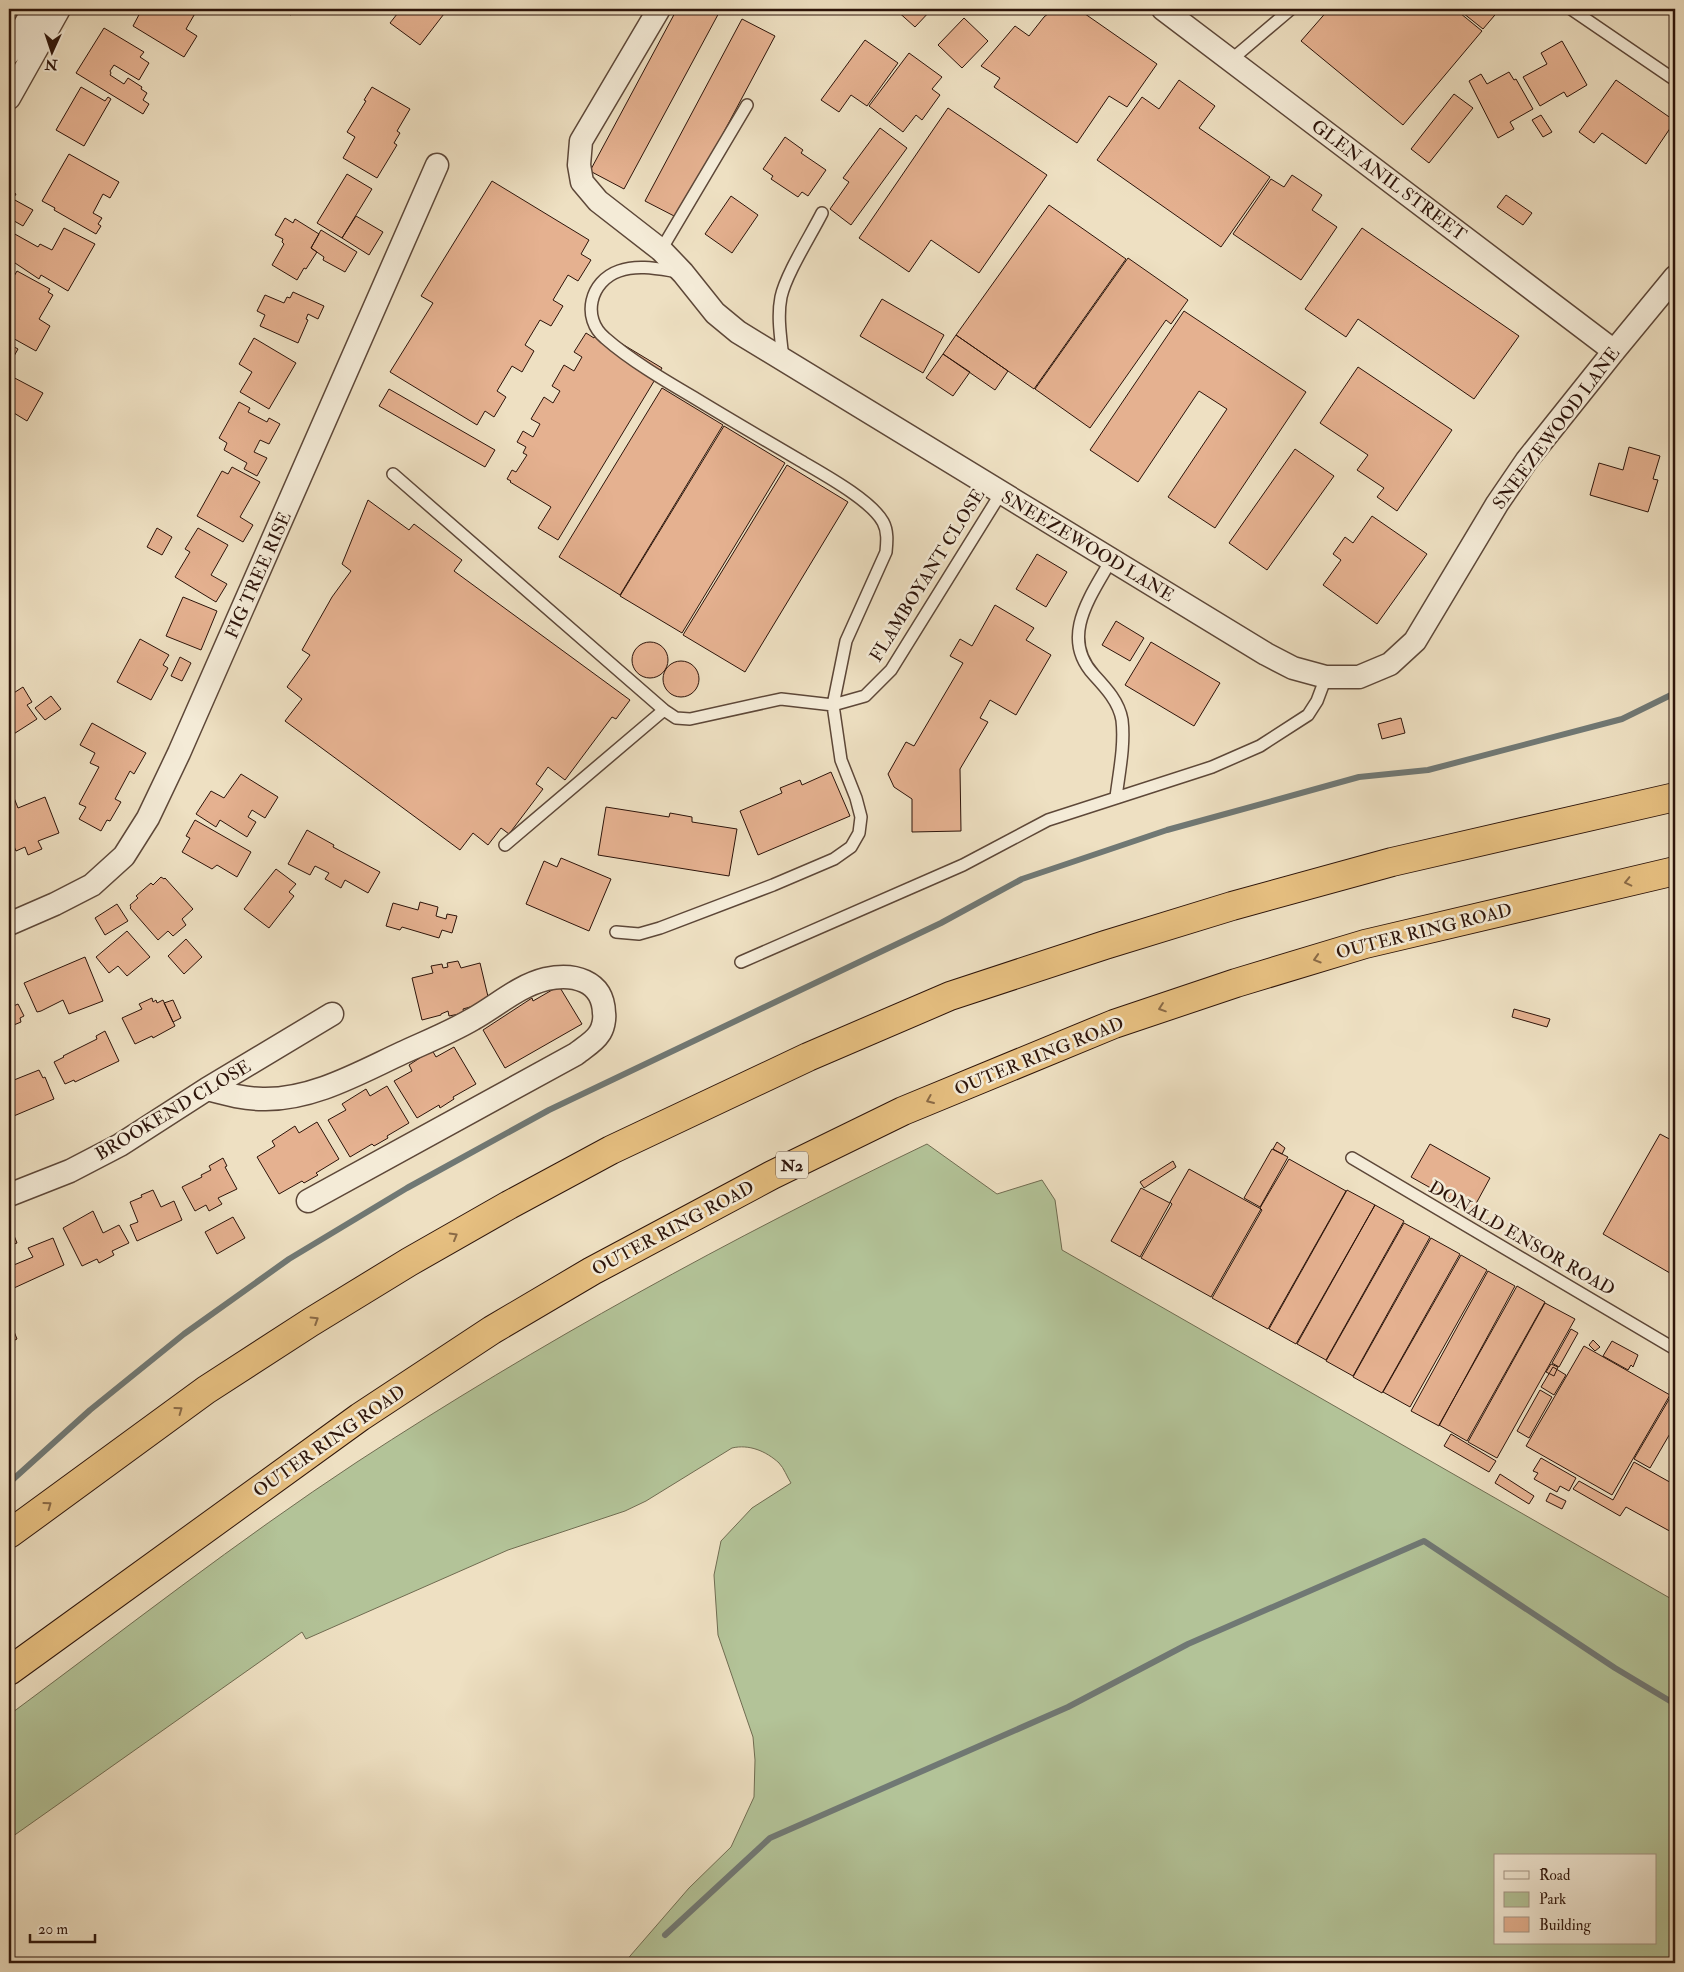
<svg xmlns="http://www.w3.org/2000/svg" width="1684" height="1972" viewBox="0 0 1684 1972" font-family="'IM FELL Double Pica',serif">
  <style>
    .green { fill: #b3c398; stroke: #706c51; fill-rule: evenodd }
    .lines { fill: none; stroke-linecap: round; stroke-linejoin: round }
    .stream { stroke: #707874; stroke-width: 6 }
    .building { fill: #e5b190; stroke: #2d140a }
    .lane-casing { stroke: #5d4738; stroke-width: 14 }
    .street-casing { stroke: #5d4738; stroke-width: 25 }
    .highway-casing { stroke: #2d140a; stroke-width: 30 }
    .lane { stroke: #f4ebd7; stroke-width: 11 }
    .street { stroke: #f4ebd7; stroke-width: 22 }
    .highway { stroke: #e7c081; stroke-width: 28 }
    .oneway { stroke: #8a6a46 }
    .labels { text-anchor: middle; stroke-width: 5; stroke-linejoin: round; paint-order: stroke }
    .shield { fill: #f4ebd7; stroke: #695448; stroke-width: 1 }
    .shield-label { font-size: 16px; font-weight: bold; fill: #2d140a }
    .street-label { font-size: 18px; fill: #2d140a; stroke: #f4ebd7 }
  </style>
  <rect width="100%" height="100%" fill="#eee0c2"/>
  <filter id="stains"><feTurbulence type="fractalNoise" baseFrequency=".004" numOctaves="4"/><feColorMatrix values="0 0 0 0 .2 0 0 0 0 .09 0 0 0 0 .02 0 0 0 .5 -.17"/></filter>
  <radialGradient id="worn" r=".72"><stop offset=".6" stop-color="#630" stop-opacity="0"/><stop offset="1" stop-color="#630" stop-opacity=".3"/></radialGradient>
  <!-- green -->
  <path class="green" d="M927,1144L997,1194L1042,1180L1055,1200L1062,1250L1675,1601V1963H624L689,1888L731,1847L754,1797L755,1760L753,1737L718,1635L714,1575L721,1541L752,1508L791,1483C787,1477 784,1468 779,1463C766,1451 749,1444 732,1448L646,1501L625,1511L508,1550L306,1639L302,1632L9,1839V1715C124,1630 237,1541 357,1462C541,1342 729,1239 927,1144ZM1495,1856H1655V1943H1495Z"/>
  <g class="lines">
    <!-- stream -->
    <path class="stream" d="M9,1483L90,1410L184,1334L289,1259L407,1188L549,1110L941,923L1022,879L1167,830L1359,777L1428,770L1622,719L1675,693
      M665,1935L770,1838L1068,1707L1188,1644L1424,1541L1615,1668L1675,1704"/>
  </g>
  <!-- building -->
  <path class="building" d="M142,9L197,10L186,29L197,36L184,57L133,26Z
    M280,9H295L291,15Z
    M401,9H451L449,12L447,10L420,45L390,23Z
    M677,9H721L624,189L590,171Z
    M895,9H932L915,27Z
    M1054,9H1078L1157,64L1127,107L1109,96L1077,143L994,87L1000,78L981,66L1015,26L1029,36L1044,17Z
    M1329,9H1455L1482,31L1403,125L1301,41Z
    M1458,9H1500L1483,29Z
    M964,18L988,41L962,68L938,45Z
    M742,19L775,36L678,218L645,201Z
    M104,28L144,52L140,57L149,63L139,80L114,65L110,71L111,73L110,75L124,84L128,78L142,87L141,89L147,93L143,100L149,104L143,114L76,73Z
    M865,40L898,63L867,106L851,95L839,112L821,100Z
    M1562,41L1587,85L1567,97L1564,92L1540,106L1523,77L1547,64L1541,53Z
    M909,53L942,77L932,89L940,95L922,120L916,115L903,132L869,106Z
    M1509,72L1514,80L1516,79L1533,109L1510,122L1514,129L1498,138L1469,81L1481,74L1487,84Z
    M1179,80L1215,106L1199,128L1270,177L1221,247L1097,160L1142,97L1159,109Z
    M1616,80L1675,121L1646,164L1602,133L1594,143L1579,132Z
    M81,87L105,101L108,97L111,99L84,146L56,130Z
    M372,87L410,109L397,131L400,133L394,143L397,145L377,178L343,158L355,137L347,132L366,101L364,100Z
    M1454,94L1473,108L1429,163L1411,149Z
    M948,108L1047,175L979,273L931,240L909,272L859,238Z
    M1541,115L1552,132L1543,137L1532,120Z
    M880,128L907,148L851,225L830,209L849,182L843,178Z
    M785,137L803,150L801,153L826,170L808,196L802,192L798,197L771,179L773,176L763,169Z
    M69,154L119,182L110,198L103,194L93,213L102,218L98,224L101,226L96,234L54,210L55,208L42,201Z
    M347,174L372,189L342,238L317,223Z
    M1292,175L1322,195L1312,210L1337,227L1301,280L1233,234L1271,179L1284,187Z
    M492,181L589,240L581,254L591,260L578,281L568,275L553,300L563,306L551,326L540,320L525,345L534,351L522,372L512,366L497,391L506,397L494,417L485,411L477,425L390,372L433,303L421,296Z
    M9,190L16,194L13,199L33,210L23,226L9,218Z
    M1506,195L1532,213L1523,225L1497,207Z
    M731,196L758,215L732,253L705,234Z
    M1049,205L1126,259L1034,389L956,335Z
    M356,216L383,232L369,255L342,238Z
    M285,218L293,223L295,219L319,234L311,248L317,252L306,269L304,268L297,280L272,265L284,244L282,242L283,239L275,235Z
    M64,228L95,244L68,291L41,275L39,279L9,259V234L12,235L13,233L38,247L40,244L52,250Z
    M1362,228L1519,336L1474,399L1358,319L1346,337L1305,309Z
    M321,230L357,252L345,272L323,260L324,257L311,248Z
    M1128,258L1188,300L1171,324L1166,320L1090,428L1035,389Z
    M17,271L50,289L48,292L53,295L39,319L50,326L36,351L9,336V285Z
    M293,292L324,306L318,319L308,314L306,319L308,320L298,343L260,326L265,315L257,311L265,295L284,303L287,297L290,298Z
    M882,299L944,335L923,373L860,336Z
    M1184,311L1306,392L1215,528L1168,497L1227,409L1199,391L1138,482L1090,450Z
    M599,330L662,368L558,540L538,528L551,507L510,482L511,481L507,479L512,470L516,472L527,455L523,453L526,447L517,442L523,431L533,437L540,424L531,419L544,397L553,403L560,391L552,386L564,365L574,371L582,357L574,352L586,333L594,338Z
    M956,335L1008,371L995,390L943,354Z
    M254,338L296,363L269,409L240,392L252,372L239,364Z
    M9,344L18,349L9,365Z
    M943,354L970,372L953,396L926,378Z
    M1358,367L1452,430L1397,511L1377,497L1384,488L1357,470L1368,455L1320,423Z
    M9,375L43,393L27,421L9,410Z
    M662,388L723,425L620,595L559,557Z
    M389,389L495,450L485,467L379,406Z
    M239,402L250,408L248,412L267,422L269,418L280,424L269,444L260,440L254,452L267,458L257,476L244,469L247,463L224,450L227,443L219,438Z
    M724,426L785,463L682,633L620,596Z
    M1629,447L1660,456L1653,479L1658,480L1648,512L1590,495L1599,463L1623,470Z
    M1295,449L1334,476L1267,570L1229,543Z
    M787,465L848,502L745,672L683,635Z
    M232,467L260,482L240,517L253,525L243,542L197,516L222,471L228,474Z
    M368,500L409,530L414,524L462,560L454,571L630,700L616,719L612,717L565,780L548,767L536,784L543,789L509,834L501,828L488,845L473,833L460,850L285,721L302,699L287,687L310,655L302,650L332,597L351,571L342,564Z
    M1372,516L1427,554L1377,624L1323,585L1341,560L1333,554L1345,537L1353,543Z
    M157,528L172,537L162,555L147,547Z
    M198,528L228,545L211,575L227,584L216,602L175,577L190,552L185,549Z
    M1037,554L1067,572L1046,607L1016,589Z
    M183,597L217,611L201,650L166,636Z
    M995,605L1034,628L1026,640L1051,655L1016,715L990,700L980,718L988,722L960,769L961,831L912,832V799L894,787L888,774L906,742L914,746L963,663L950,656L960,639L972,646Z
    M1116,621L1144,638L1130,661L1102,645Z
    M140,639L169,655L163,665L168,668L151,700L117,682Z
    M632 660a18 18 0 1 1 36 0a18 18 0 1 1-36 0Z
    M1151,642L1220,683L1194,726L1125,685Z
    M180,657L191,663L182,681L171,676Z
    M663 679a18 18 0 1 1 36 0a18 18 0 1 1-36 0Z
    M23,687L32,702L27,705L37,719L9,737V696Z
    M51,696L61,709L45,720L35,708Z
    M1401,718L1405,733L1382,739L1378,724Z
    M92,723L146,753L134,774L130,771L115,799L121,802L110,821L107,820L101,831L79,819L86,807L79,804L99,767L90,763L95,753L80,745Z
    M831,772L850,816L758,855L740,811L782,793L780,788L800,780L802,785Z
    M241,774L278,797L265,818L252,810L248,817L256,822L247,837L220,820L216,827L196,814L211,791L224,798Z
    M9,785L18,808L45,797L59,833L38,841L42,849L28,855L25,847L16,851L9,834Z
    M606,807L669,817L670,813L692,817V822L737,829L729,876L598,855Z
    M195,820L251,852L237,877L217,865L212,869L182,852L190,838L186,836Z
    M307,830L334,845L333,847L380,872L368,893L345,880L341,888L325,879L329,873L315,866L310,875L288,864Z
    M561,858L611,879L589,931L526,904L544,861L557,867Z
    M276,869L296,884L289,892L294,896L269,928L244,909Z
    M161,877L164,879L165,878L193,909L182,919L186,925L173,936L168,931L158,940L130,908L131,907L130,905L138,898L136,896L151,883L153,885Z
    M420,902L438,907L436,916L446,919L447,914L457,916L452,933L442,930L439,938L402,927L400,930L386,926L393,903L418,910Z
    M117,904L128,921L105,935L95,918Z
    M127,931L150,957L127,976L118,966L109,973L96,957Z
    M186,939L202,957L184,974L168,956Z
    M85,957L103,1001L69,1014L63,1000L41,1011L37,1012L24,983Z
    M458,961L461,968L480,963L490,1005L471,1010L470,1007L463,1009L464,1013L449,1016L448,1011L441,1014V1015L422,1020L412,978L433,973L431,966L442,964L443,968L448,967L447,963Z
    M559,986L582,1024L505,1068L483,1030L532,998L533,1001Z
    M152,998L153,1002L156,1000L157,1003L163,1000L175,1026L153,1038L152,1036L135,1044L122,1018L142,1009L139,1004Z
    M173,1000L181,1018L173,1022L164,1003Z
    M18,1004L24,1016L20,1018L21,1022L9,1027V1008Z
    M1514,1009L1550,1019L1547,1027L1512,1017Z
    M105,1031L119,1061L75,1082L74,1080L65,1084L54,1062L64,1057L63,1056L97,1039L96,1036Z
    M454,1047L476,1084L453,1097L454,1099L440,1108L439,1105L417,1118L394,1081L412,1071L409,1065L432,1050L436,1057Z
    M39,1070L43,1078L45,1077L54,1099L9,1118V1082Z
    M387,1086L409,1123L387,1136L388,1138L374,1146L372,1144L350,1157L328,1120L346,1110L342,1104L366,1089L370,1096Z
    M317,1122L339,1159L316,1173L318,1175L304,1183L302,1181L279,1194L257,1157L275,1146L272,1141L295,1126L299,1133Z
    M1660,1134L1675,1142V1276L1603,1234Z
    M1277,1142L1285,1148L1282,1154L1273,1149Z
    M1430,1144L1490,1178L1472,1211L1411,1177Z
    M1272,1149L1288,1157L1260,1207L1244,1198Z
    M223,1158L227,1166L225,1167L237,1189L218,1198L222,1204L209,1211L206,1205L195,1211L182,1187L202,1177L201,1175L211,1170L209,1166Z
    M1289,1159L1346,1191L1268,1329L1212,1298L1262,1210L1260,1208Z
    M1173,1161L1176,1167L1144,1188L1140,1182Z
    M1189,1169L1261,1209L1211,1297L1141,1258L1172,1204L1170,1202Z
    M1141,1188L1170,1203L1140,1257L1111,1241Z
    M153,1190L161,1207L174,1201L182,1220L137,1241L130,1225L138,1222L130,1202L142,1197L141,1195Z
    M1347,1190L1375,1205L1296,1344L1269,1329Z
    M1375,1205L1404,1221L1326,1360L1297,1344Z
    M93,1211L103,1233L119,1225L129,1243L112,1251L114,1255L99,1263L97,1259L82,1266L63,1228Z
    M233,1217L245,1238L217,1254L205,1232Z
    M1404,1223L1430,1237L1353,1376L1326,1361Z
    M11,1228L17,1243L9,1246V1229Z
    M53,1238L64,1265L14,1288L9,1275V1267L33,1257L28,1248Z
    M1431,1238L1460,1254L1382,1393L1353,1377Z
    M1461,1255L1487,1270L1410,1407L1383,1392Z
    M1488,1271L1515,1286L1439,1426L1411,1411Z
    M1517,1286L1545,1302L1467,1441L1439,1425Z
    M1545,1303L1575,1319L1497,1458L1468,1442Z
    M9,1319L17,1339L9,1343Z
    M1571,1329L1578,1333L1559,1367L1552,1363Z
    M1593,1340L1600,1347L1595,1351L1589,1345Z
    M1612,1341L1638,1355L1633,1367L1631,1365L1628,1370L1603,1356Z
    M1584,1346L1670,1395L1612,1495L1526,1446Z
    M1551,1364L1558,1367L1554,1376L1546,1372Z
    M1553,1367L1566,1375L1554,1395L1541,1387Z
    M1540,1390L1552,1397L1529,1438L1517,1431Z
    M1671,1396L1675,1399V1425L1650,1468L1634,1459Z
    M1451,1434L1496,1461L1489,1472L1444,1446Z
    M1541,1458L1576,1478L1569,1491L1560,1486L1557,1492L1534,1479L1538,1473L1533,1471Z
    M1634,1462L1675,1485V1534L1626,1507L1620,1516L1573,1489L1579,1481L1613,1500Z
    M1500,1474L1534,1496L1529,1504L1495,1483Z
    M1550,1493L1566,1501L1562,1509L1546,1501Z"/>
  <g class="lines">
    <!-- lane casing -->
    <g class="lane-casing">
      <path id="lane" d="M1571,9L1675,80
        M1231,60L1291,9
        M661,250L747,105
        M783,359C781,339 777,317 781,297C786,274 811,235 822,213
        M393,474L664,710L676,718L690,719L781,699L833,705L865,696L891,670L1001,493
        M1111,560C1091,596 1059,637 1094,675C1106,688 1119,702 1122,720C1125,745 1119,773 1116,797
        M505,845L664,710
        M616,932L639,934L660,928L773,885L834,859L851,847L859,833L861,817L856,798L841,760L833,705L846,641L886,552C887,542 888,531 883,522C871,500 823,474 801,461C765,440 729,419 693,397C664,380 630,360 605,338C581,318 590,281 619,271C638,264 659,269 679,272
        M741,962L963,865L1048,820L1212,767L1260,746L1308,715L1317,701L1326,677
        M1352,1158L1675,1349"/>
    </g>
    <!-- street casing -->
    <g class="street-casing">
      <path id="street" d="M659,9L581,141L579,165L582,182L598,201L661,250L683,273L715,313L738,332L1266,654L1293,668L1326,677H1359L1390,664L1415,641L1497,504L1527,460L1614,351L1675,277
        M1163,9L1614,351
        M9,53L34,9
        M9,98L59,9
        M9,924L55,904L92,885L124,856L148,818L179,753L437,165
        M207,1089C226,1094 244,1099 263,1099C312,1100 359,1073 402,1053C426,1042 451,1032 473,1019C498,1005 518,986 546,979C573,973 603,980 604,1013C605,1019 603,1029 599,1034C594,1042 583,1048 576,1054L308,1201
        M9,1195L70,1171L120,1145L207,1089L332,1014"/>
    </g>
    <!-- highway casing -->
    <g class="highway-casing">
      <path id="highway" d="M9,1534L206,1390L311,1322L409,1262L509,1205L611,1150L808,1057L950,996L1105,945L1232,906L1392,862L1675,797
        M9,1671L360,1417L492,1330L592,1271L772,1175L903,1111L1114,1024L1236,983L1365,944L1675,871"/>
    </g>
    <!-- lane -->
    <use href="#lane" class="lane"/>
    <!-- street -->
    <use href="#street" class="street"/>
    <!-- highway -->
    <use href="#highway" class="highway"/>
  </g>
  <!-- one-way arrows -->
  <defs><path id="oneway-chevron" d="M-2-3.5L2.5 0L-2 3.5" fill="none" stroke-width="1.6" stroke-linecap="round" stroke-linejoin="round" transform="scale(1.25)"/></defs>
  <g class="oneway">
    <use href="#oneway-chevron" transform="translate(1628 882) rotate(167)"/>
    <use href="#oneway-chevron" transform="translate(1317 959) rotate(163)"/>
    <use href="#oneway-chevron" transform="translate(1162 1008) rotate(161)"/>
    <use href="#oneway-chevron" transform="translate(930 1100) rotate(157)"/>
    <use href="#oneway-chevron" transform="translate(454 1236) rotate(-30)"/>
    <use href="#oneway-chevron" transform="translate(315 1320) rotate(-32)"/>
    <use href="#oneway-chevron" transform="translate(179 1410) rotate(-36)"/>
    <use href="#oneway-chevron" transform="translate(48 1505) rotate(-36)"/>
  </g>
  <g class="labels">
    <!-- shield labels -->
    <rect class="shield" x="776" y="1151.5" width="32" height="27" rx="4"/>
    <g class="shield-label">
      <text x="792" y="1171">N2</text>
    </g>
    <!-- street labels -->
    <g class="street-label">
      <text transform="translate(1389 180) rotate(37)" y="6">GLEN ANIL STREET</text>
      <text transform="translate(1556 428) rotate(-53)" y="6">SNEEZEWOOD LANE</text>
      <text transform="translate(1088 546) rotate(31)" y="6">SNEEZEWOOD LANE</text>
      <text transform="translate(258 575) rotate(-66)" y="6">FIG TREE RISE</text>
      <text transform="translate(927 575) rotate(-58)" y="6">FLAMBOYANT CLOSE</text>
      <text transform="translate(1424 931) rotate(-14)" y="6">OUTER RING ROAD</text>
      <text transform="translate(1039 1056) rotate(-22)" y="6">OUTER RING ROAD</text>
      <text transform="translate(173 1110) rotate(-31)" y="6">BROOKEND CLOSE</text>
      <text transform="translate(673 1228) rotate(-28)" y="6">OUTER RING ROAD</text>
      <text transform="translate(1522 1238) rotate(30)" y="6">DONALD ENSOR ROAD</text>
      <text transform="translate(329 1441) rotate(-35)" y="6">OUTER RING ROAD</text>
    </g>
  </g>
  <!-- margin -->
  <rect width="1684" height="1972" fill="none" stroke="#eee0c2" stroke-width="30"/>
  <rect x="10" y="10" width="1664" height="1952" fill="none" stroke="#2d140a" stroke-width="2.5"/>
  <rect x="15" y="15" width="1654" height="1942" fill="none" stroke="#2d140a"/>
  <!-- legend -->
  <rect x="1494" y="1854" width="162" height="90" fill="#f4ebd7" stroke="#a49585"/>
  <rect x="1504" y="1871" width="25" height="8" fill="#f4ebd7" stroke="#a49585"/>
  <text x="1539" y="1880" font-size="15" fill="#2d140a">Road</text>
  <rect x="1504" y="1892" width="25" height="15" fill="#b3c398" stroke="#a49585"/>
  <text x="1539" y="1904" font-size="15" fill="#2d140a">Park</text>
  <rect x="1504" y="1917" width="25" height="15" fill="#e5b190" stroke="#a49585"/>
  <text x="1539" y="1930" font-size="15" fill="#2d140a">Building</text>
  <!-- north arrow -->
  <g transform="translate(52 52) rotate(183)" stroke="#f4ebd7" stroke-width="4" paint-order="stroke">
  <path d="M0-4L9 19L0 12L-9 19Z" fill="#2d140a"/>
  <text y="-8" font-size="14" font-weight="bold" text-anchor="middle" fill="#2d140a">N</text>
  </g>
  <!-- scale -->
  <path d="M30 1934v8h65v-8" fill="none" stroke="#2d140a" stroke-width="2.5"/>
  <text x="38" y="1934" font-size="15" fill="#2d140a" stroke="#f4ebd7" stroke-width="4" paint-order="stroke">20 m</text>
  <rect width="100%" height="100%" filter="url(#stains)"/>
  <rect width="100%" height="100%" fill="url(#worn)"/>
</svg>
